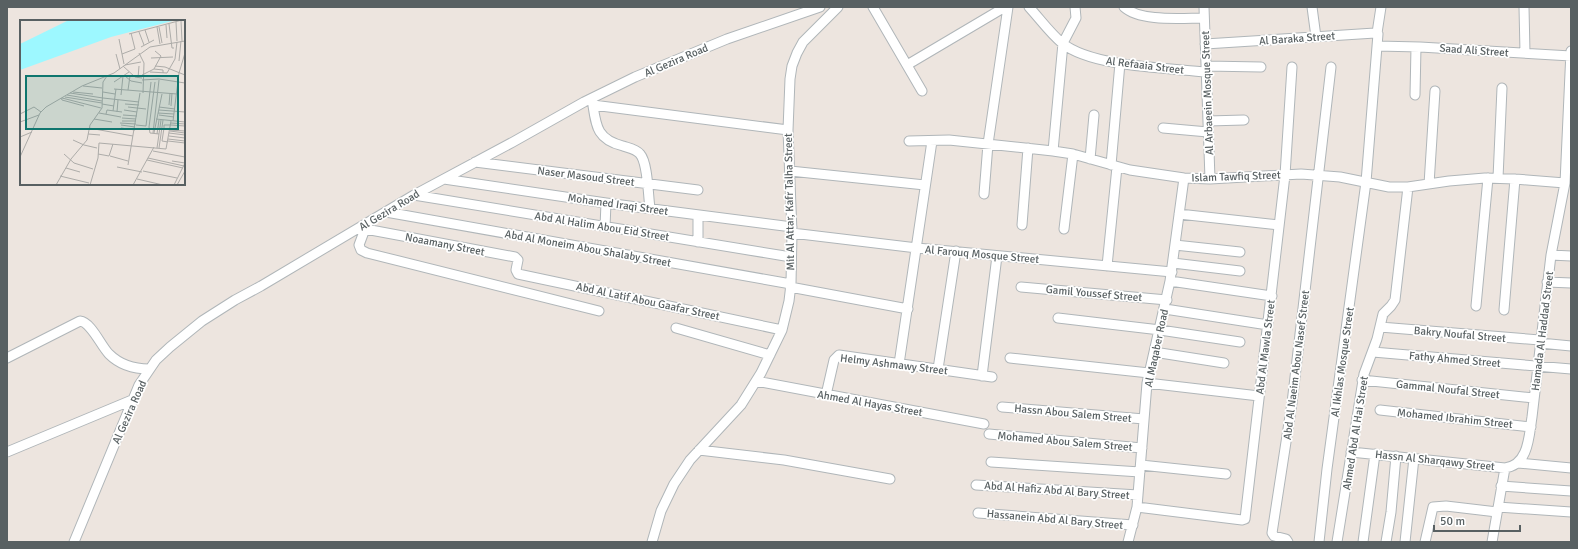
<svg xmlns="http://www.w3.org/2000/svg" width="1578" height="549" viewBox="0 0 1578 549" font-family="Signika,sans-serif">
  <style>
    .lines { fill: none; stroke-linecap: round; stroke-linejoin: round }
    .minor-casing { stroke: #b0b6b9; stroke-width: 11 }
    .minor { stroke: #fff; stroke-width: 9 }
    .labels { text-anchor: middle; stroke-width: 3.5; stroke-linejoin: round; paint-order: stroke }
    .street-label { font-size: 11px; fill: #586062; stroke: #fff }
    .inset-road { fill: none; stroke: #adaca9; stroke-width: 1 }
    .view { fill: #0f766e; fill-opacity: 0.15; stroke: #0f766e; stroke-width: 2 }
    .inset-edge { fill: none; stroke: #586062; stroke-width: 2 }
  </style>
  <rect width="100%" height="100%" fill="#ede5df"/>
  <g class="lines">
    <!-- minor casing -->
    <g class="minor-casing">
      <path id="minor" d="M873,7L922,91
        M1029,7C1040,19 1050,33 1062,43C1091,67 1168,68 1206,72
        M1124,7C1140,22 1182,18 1204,18
        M1204,7L1210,179
        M1312,7L1316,37
        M1524,7L1525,53
        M1377,33L1381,7
        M1205,44L1375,33L1378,34L1366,182L1327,469L1319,542
        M1377,46L1420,47L1571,56
        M907,65L1005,7
        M1206,66L1261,67
        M1415,95L1416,47
        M592,99C596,124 595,139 623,146C629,148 636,149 640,154C648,163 648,195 650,208
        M593,105L788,130
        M1208,121L1244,120
        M1163,128L1208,132
        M909,141L949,140L1053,151L1073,154L1130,170L1184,178L1210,179L1301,174L1340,177L1389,187H1408L1449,181L1485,178L1515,179L1565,183
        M1053,151L1063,43L1076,18L1075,7
        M1090,159L1094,115
        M475,162L698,190
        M1111,165L1120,63
        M790,171L925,185
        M1498,178L1502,88
        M444,179L606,203L792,227
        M1429,184L1435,91
        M984,194L988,144L1008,7
        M414,195L791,257
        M386,212L791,284
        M1179,214L1279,225
        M698,215V242
        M1022,225L1028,148
        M605,227L606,203
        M360,228L515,257L518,260L516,270L518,274L782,330
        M365,229L359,245L361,250L367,253L599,311
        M1064,229L1073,154
        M792,233L917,248L1172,272
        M1175,245L1240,252
        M1551,255L1571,256
        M1173,263L1240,271
        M1107,266L1117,167
        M1170,281L1272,296
        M1547,282L1571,283
        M790,287L908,309
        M1021,287L1167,300
        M1476,306L1488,178
        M1165,309L1268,325
        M1504,310L1515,179
        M1058,318L1160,330L1240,342
        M1380,327L1540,340
        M676,328L770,355
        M1540,343L1571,346
        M1154,352L1224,363
        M1373,352L1571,369
        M7,358L80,321C91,322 101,346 109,354C120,365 134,369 149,369
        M1010,358L1149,373
        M899,364L932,141
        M938,369L956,251
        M982,376L997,256
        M1362,380L1534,398
        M756,381L984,424
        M1147,383L1259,396
        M826,395L834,360L839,355L992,377
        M1002,407L1144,419
        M1380,410L1531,427
        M989,434L1142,448
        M699,450L784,460L890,479
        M7,452L132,400
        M1351,452L1505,468C1529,465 1529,435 1532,417L1551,255L1565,183L1571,51
        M991,462L1140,472
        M1518,463L1571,468
        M1141,465L1226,474
        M976,485L1138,495
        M1501,486L1571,491
        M1137,507L1242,520L1245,519L1285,175L1292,67
        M1498,507L1571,512
        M978,513L1133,525
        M74,542L139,385L156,360L170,347L202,321L235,300L261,286L414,195L513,142L584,102L635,77L727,39L820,7
        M652,542L661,511L674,484L690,460L741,405L761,373L782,330L789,301L791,284L792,233L788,130L790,79L792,66L797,53L803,42L838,7
        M1128,542L1137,507L1147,383L1170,281L1184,178
        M1288,542L1286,539L1274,536L1272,533L1292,403L1331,67
        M1337,542L1364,374L1377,339L1383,314L1391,306L1395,300L1408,187
        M1363,542L1375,454
        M1386,542L1391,512L1396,456
        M1405,542L1414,458
        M1425,542L1433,507L1446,506L1497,512
        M1492,542L1505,468"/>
    </g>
    <!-- minor -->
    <use href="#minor" class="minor"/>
  </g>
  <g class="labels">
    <!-- street labels -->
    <g class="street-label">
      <text transform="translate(1297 38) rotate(-4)" y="4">Al Baraka Street</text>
      <text transform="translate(1474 50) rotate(4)" y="4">Saad Ali Street</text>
      <text transform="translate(676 60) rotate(-23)" y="4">Al Gezira Road</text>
      <text transform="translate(1145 65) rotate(7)" y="4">Al Refaaia Street</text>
      <text transform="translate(1207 93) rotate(-92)" y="4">Al Arbaeein Mosque Street</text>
      <text transform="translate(586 176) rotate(7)" y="4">Naser Masoud Street</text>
      <text transform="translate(1236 176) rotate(-2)" y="4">Islam Tawfiq Street</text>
      <text transform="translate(789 202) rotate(-91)" y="4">Mit Al Attar, Kafr Talha Street</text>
      <text transform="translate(618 204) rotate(8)" y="4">Mohamed Iraqi Street</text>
      <text transform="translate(389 210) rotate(-31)" y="4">Al Gezira Road</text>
      <text transform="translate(602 226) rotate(9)" y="4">Abd Al Halim Abou Eid Street</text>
      <text transform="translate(445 244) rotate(11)" y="4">Noaamany Street</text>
      <text transform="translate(588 248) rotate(10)" y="4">Abd Al Moneim Abou Shalaby Street</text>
      <text transform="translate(982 254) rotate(5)" y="4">Al Farouq Mosque Street</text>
      <text transform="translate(1094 293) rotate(5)" y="4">Gamil Youssef Street</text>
      <text transform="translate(648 301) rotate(12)" y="4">Abd Al Latif Abou Gaafar Street</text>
      <text transform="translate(1542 331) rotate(-83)" y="4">Hamada Al Haddad Street</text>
      <text transform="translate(1460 334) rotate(5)" y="4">Bakry Noufal Street</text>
      <text transform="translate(1265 347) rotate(-83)" y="4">Abd Al Mawla Street</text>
      <text transform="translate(1156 348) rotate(-78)" y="4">Al Maqaber Road</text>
      <text transform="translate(1455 359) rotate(5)" y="4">Fathy Ahmed Street</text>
      <text transform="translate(1342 362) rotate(-82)" y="4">Al Ikhlas Mosque Street</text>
      <text transform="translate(894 364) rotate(7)" y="4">Helmy Ashmawy Street</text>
      <text transform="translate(1296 365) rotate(-83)" y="4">Abd Al Naeim Abou Nasef Street</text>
      <text transform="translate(1448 389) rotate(6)" y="4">Gammal Noufal Street</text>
      <text transform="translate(870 403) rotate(10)" y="4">Ahmed Al Hayas Street</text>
      <text transform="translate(129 412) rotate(-66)" y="4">Al Gezira Road</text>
      <text transform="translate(1073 413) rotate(5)" y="4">Hassn Abou Salem Street</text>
      <text transform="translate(1455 418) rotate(6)" y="4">Mohamed Ibrahim Street</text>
      <text transform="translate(1355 433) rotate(-81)" y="4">Ahmed Abd Al Hai Street</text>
      <text transform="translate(1065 441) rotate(5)" y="4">Mohamed Abou Salem Street</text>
      <text transform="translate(1435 460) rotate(6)" y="4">Hassn Al Sharqawy Street</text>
      <text transform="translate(1057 490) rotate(4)" y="4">Abd Al Hafiz Abd Al Bary Street</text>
      <text transform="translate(1055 519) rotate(5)" y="4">Hassanein Abd Al Bary Street</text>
    </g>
  </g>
  <!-- overview -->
  <g transform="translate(20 20)">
    <rect width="165" height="165" fill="#ede5df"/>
    <path d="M49,0H156L91,17L0,50V24Z" fill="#9df8ff"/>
    <path class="inset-road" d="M161,1L162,21M156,2L157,21M149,4L152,28H154M146,5L147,18M137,7L140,24M139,7L142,23M125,10L129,22M119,12L124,25M109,14L162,0M99,19L104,44M121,27L134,20M119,33L124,43L123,73M96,34L100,49M102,34L115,29L111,13M131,38L153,37M159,41L161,21M105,45L121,42M103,46L115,57L122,58M135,46L145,47L165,55M134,49L141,36L135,31M134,49L143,50V53M130,52L147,53L155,39L157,22M122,55L134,49M105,56L111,61L122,63M118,58L119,46M122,60L139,59L165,63M94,62L109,52M135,62L129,107L130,113L139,114M63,66L82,68M94,69L157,74M108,70L110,56M53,72L73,74M83,72L95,74M50,73L83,78M47,75L82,81M101,75L103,56M45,77L82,83M41,78L42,80L64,86M42,78L81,88M83,78L119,82M82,84L94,86M105,84L119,85M149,85L150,73M151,86L152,73M108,87L126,89M139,87L155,89M104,90L117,92M139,90L165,92M93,91L96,69M97,92L98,80M79,93L101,97M138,93L154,94M0,94L14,87L21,92M86,94L87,90L102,92M103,95L117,96M139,95L154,97M102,98L116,99M74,99L92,102M136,99L165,102M102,101H116M153,101L159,53L165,33M0,102L19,95M100,103L116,104M151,103L165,104M101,105L115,107M116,105L126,106L131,62M151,105L165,106M69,108L113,116M101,108L115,110M150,110L165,111M150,111L165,113M133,113L139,60M134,113L142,74M149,113L165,115M68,114L80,115M137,114L139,100M149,116L165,118M0,117L12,112M148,119L165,121M53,120L64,125M148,121L165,123M148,122L142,121L144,108V105H151M64,125L77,128M137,128L141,100M139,128L143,100M133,131L165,137M44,134L54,143L73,149M78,134L89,136L93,124M90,136L108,141M0,137L20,93L26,87L62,66L94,53L130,27L165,21M128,138L164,146M127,140L163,148M152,141L165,143M108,145L120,73M97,147L122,152M46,148L60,152M123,151L157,158M40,156L69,163M117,159L143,165M36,165L51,139L67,120L70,105L82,88L83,62L87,56M70,165L78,138L79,123L146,129L151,101M113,165L134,127M154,165L165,143M157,165L165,151"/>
    <path class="view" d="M6,56H158V109H6Z"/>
    <rect width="165" height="165" class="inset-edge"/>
  </g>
  <!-- border -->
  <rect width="1578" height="549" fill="none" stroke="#586062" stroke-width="16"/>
  <!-- scale -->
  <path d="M1434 525v6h86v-6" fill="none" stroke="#586062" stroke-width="2"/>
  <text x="1440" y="525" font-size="12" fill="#586062" stroke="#ffffff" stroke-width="3" paint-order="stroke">50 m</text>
</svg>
